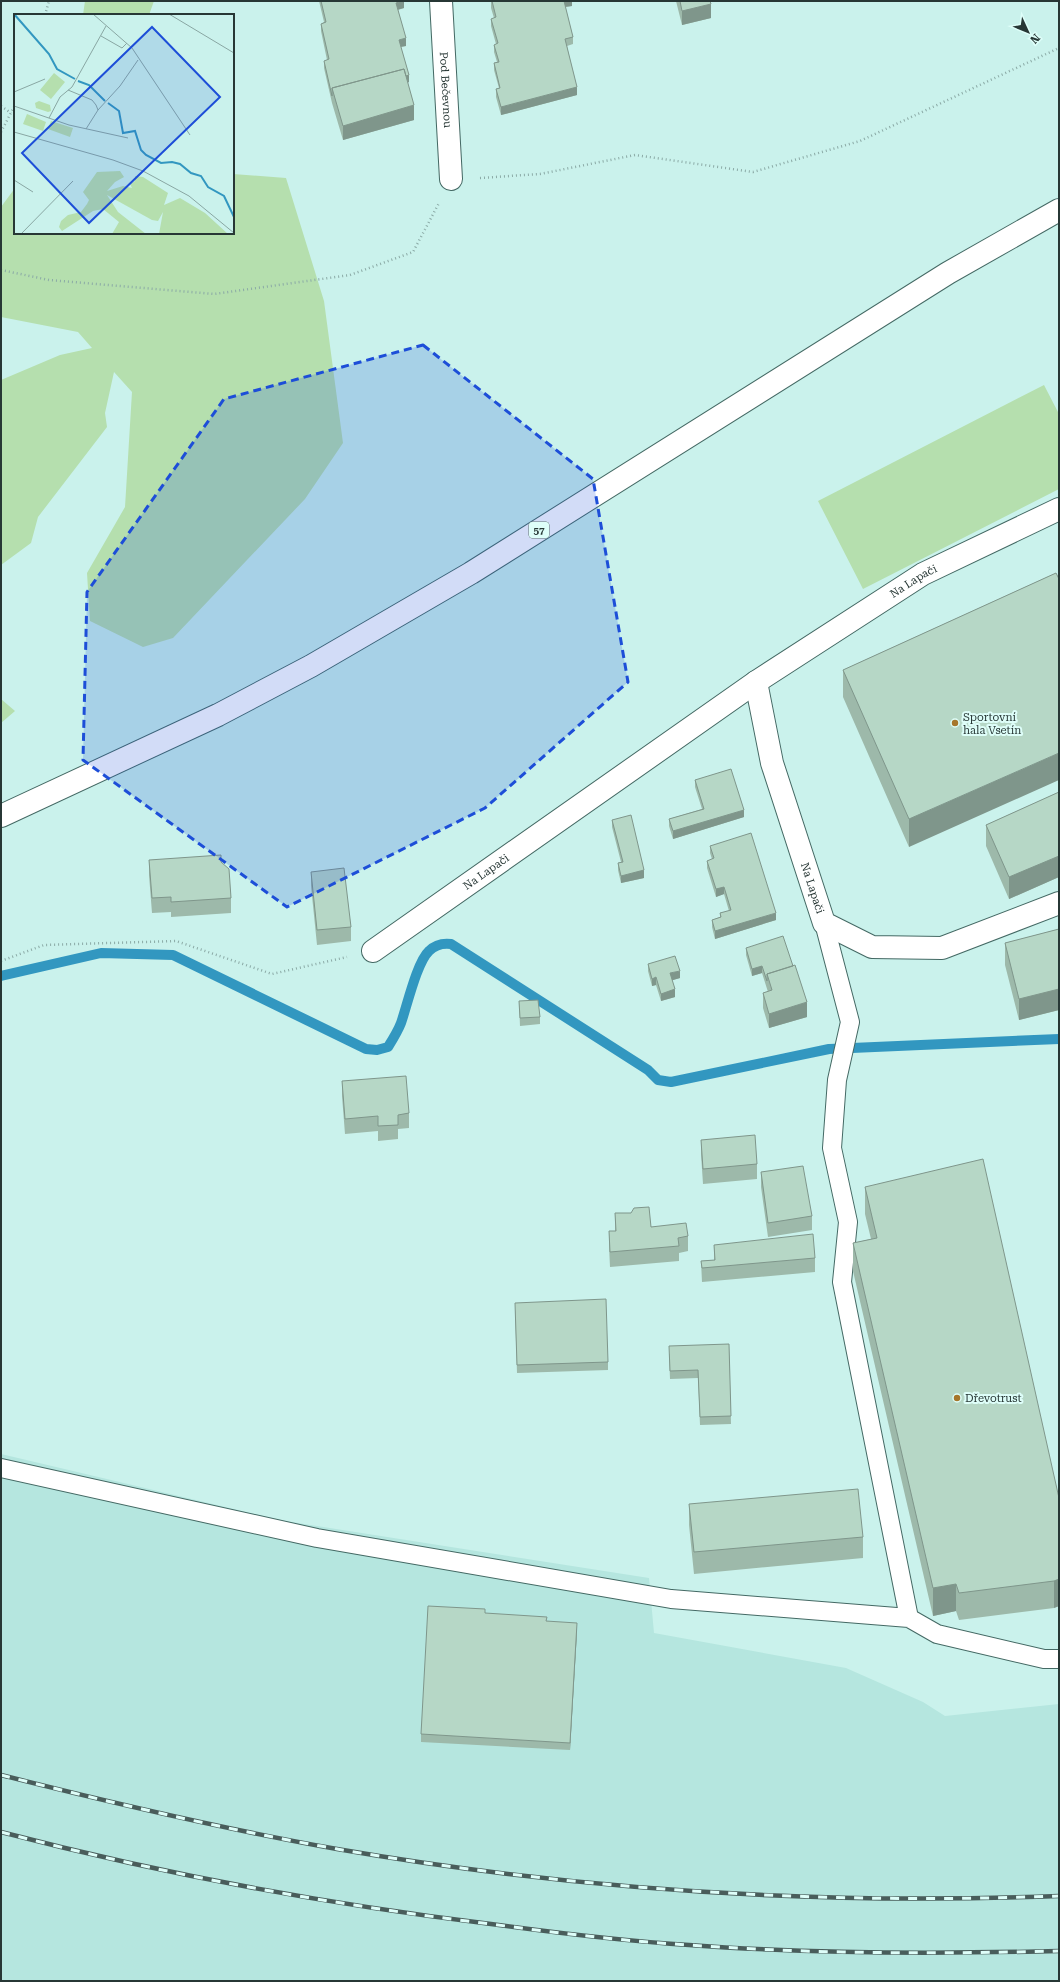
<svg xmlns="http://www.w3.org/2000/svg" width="1060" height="1982" viewBox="0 0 1060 1982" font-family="'Roboto Serif',serif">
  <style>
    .built { fill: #b5e6df }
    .green { fill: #b5dfae }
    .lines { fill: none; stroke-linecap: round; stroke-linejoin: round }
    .stream { stroke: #3297c0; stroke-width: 10 }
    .service-casing { stroke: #446964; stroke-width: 20 }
    .minor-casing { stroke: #446964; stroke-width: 24 }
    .primary-casing { stroke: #446964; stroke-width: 24 }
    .path { stroke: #8baaa6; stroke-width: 2.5; stroke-dasharray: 1 3; stroke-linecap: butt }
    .service { stroke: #fff; stroke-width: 18 }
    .minor { stroke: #fff; stroke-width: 22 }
    .primary { stroke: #fff; stroke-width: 22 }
    .rail-casing { stroke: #495d5b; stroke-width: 4.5 }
    .rail { stroke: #defef9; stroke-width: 3; stroke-dasharray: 9; stroke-linecap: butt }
    .wall { fill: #9db9aa }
    .shaded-wall { fill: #7f968b }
    .building { fill: #b6d7c6; stroke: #7f968b }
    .marked { fill: #1d4ed8; fill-opacity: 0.2; stroke: #1d4ed8; stroke-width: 3; stroke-dasharray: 8 5; stroke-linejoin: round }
    .poi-dot { fill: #a6762b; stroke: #defef9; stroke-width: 1.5 }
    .labels { text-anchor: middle; stroke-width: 4; stroke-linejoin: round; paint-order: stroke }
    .shield { fill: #defef9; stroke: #5e7370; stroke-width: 1 }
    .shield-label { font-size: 10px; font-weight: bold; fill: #273735 }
    .street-label { font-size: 11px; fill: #273735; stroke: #defef9 }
    .poi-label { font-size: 11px; fill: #273735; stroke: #defef9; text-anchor: start }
    .inset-river { fill: none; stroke: #3297c0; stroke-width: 2 }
    .inset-road { fill: none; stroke: #89a7a3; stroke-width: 1 }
    .view { fill: #1d4ed8; fill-opacity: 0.15; stroke: #1d4ed8; stroke-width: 2 }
    .inset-edge { fill: none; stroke: #273735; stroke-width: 2 }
  </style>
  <rect width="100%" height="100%" fill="#caf2ec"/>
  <!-- built -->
  <path class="built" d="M1,1454L285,1521L649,1578L654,1633L846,1668L923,1702L945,1716L1059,1704V1981H1Z"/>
  <!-- green -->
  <path class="green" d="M85,1H154L149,15H83Z
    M233,174L286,178L324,301L343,443L305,499L173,638L143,647L90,621L87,573L125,507L132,392L114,372L105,413L107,427L38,517L31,543L1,565V380L60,355L92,348L78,332L1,317V207L15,188V233H233Z
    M1044,385L1059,414V489L863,589L818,501Z
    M1,699L15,711L1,723Z"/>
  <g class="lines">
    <!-- stream -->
    <path class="stream" d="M1,976L101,953L173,955L366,1049L377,1050L388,1047C393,1039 398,1031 401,1023C407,1006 417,962 429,951C435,945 443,943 451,944L648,1070L658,1080L671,1082L829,1049L1059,1039"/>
    <!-- service casing -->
    <g class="service-casing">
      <path id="service" d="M824,923L850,1022L837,1080L832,1148L848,1222L842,1282L909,1618
        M1,1468L317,1538L671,1599L909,1618L937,1634L1044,1659H1059"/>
    </g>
    <!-- minor casing -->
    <g class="minor-casing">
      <g id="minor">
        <path id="s1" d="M441,1L451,179"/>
        <path id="s2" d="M756,682L772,763L824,923L872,947L942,948L1059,903"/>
        <path id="s3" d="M373,951L756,682L923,574L1059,509"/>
      </g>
    </g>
    <!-- primary casing -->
    <g class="primary-casing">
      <path id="primary" d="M1,816L218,715L311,666L471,573L948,273L1059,210"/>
    </g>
    <!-- path -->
    <path class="path" d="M45,15L49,1
      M1,106L11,113
      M1,132L15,105
      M480,178L540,174L635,155L753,172L860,141L1059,48
      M1,270L49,280L214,294L350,275L413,252L439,203
      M1,961L44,945L176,941L272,974L347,957"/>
    <!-- service -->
    <use href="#service" class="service"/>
    <!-- minor -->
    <use href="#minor" class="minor"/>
    <!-- primary -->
    <use href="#primary" class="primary"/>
    <!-- rail casing -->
    <g class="rail-casing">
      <path id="rail" d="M1,1775C112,1803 224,1829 337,1849C575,1890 818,1905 1059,1896
        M1,1832C162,1874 326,1904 491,1924C557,1933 623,1941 689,1945C812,1954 936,1954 1059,1951"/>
    </g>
    <!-- rail -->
    <use href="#rail" class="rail"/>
  </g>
  <!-- wall -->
  <path class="wall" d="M319,1H404V8L398,10L406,46L401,47L409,82L407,83L414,120L343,140L332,103L324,68V61L327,60L321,31V24L324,22Z
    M491,1H572V6L565,7L573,37V44L567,46L577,95L501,115L496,97V89L499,88L494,70V63L497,62L494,52V45L496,44L491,26V19L494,18L491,8Z
    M676,1H710L711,18L682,25Z
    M1056,573L909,847L843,697V670Z
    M695,780L744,817L673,839L669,826V819L702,809L695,787Z
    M1059,792V877L1009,899L986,846V825Z
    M612,820L644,878L621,883L618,870V863L621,862L612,827Z
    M710,846L776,920L715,939L712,927V920L720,917V913L729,911L724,894L716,897L707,868V861L712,859L710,853Z
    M149,860L221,862L231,898V913L171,917V912L152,913L149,875Z
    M311,872L351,927V941L317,945L311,886Z
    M1059,929V1010L1019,1020L1005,965V943Z
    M746,948L807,1017L769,1028L763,1008V993L768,992L762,973L752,976L746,955Z
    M648,964L680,978L672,980L675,997L661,1001L656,985L652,986L648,971Z
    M519,1001L540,1017V1024L520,1026Z
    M342,1081L409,1113V1128L398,1129V1139L378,1141V1131L345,1134L342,1096Z
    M701,1140L757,1164V1179L703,1184L701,1154Z
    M761,1172L812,1216V1230L768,1237L761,1187Z
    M865,1187L1059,1498V1606L1054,1608L959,1620L956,1611L933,1616L853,1271V1243L871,1239L865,1214Z
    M615,1213L651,1227L688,1236V1251L679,1253V1261L610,1267L609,1246V1231H615Z
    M714,1245L815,1258V1272L702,1282L701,1261L714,1260Z
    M515,1310L608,1362V1370L517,1373Z
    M729,1344L731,1424L700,1425L698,1378L670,1379L669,1354Z
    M689,1504L863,1537V1558L694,1574L689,1525Z
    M547,1621L577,1631L570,1750L421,1742V1734Z"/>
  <!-- shaded-wall -->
  <path class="shaded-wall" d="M402,1H404V8L396,10V3Z
    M564,1H572V6L564,7Z
    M711,4V18L682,25V11Z
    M406,38V46L399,47V40Z
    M409,75V82L336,102L334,95Z
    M577,87V95L501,115V107Z
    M414,105V120L343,140V126Z
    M1059,753V780L909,847V819Z
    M744,810V817L673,839V831Z
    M1059,856V877L1009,899V877Z
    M644,870V878L621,883V876Z
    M724,887V894L716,897V889Z
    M776,913V920L715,939V931Z
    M762,966V973L752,976V969Z
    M680,971V978L670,981V973Z
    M656,977V985L652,986V979Z
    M675,989V997L661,1001V994Z
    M1059,989V1010L1019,1020V999Z
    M807,1002V1017L769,1028V1014Z
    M1059,1579V1606L1054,1608V1581Z
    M956,1584V1611L933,1616V1588Z
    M577,1623V1631L570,1750V1743Z"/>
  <!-- building -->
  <path class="building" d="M321,1H402L396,3L406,38L399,40L409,75L406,76L404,69L332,88V96L324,61L329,59L321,24L326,22Z
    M492,1H564L573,37L565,39L577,87L501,107L496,89L500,88L494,63L499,62L494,45L498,43L491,19L496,17Z
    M680,1H710L711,4L682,11Z
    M404,69L414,105L343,126L332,88Z
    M1056,573L1059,579V753L909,819L843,670Z
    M731,769L744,810L673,831L669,819L704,809L695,780Z
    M1059,792V856L1009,877L986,825Z
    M631,815L644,870L621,876L618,863L623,862L612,820Z
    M751,833L776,913L715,931L712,920L721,917L720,913L731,910L724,887L716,889L707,861L714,858L710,846Z
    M221,855V862L229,869L231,898L171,902V897L152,898L149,860Z
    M344,868L351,927L317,930L311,872Z
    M1059,929V989L1019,999L1005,943Z
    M783,936L793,966L767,974V981L762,966L752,969L746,948Z
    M675,956L680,971L670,973L675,989L661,994L656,977L652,979L648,964Z
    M795,965L807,1002L769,1014L763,993L772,990L767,974Z
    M538,1000L540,1017L520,1018L519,1001Z
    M406,1076L409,1113L398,1115V1125L378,1126V1116L345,1119L342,1081Z
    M755,1135L757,1164L703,1169L701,1140Z
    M983,1159L1059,1498V1579L1054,1581L959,1593L956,1584L933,1588L853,1243L877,1238L865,1187Z
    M803,1166L812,1216L768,1223L761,1172Z
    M649,1207L651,1227L686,1223L688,1236L678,1238L679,1246L610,1252L609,1231H616L615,1213H631L634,1208Z
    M813,1234L815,1258L702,1268L701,1261L715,1260L714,1245Z
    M606,1299L608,1362L517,1365L515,1303Z
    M729,1344L731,1416L700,1417L698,1370L670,1371L669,1346Z
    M858,1489L863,1537L694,1552L689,1504Z
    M428,1606L485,1609V1613L547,1617L546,1621L577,1623L570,1743L421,1734Z"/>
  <!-- marked area -->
  <path class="marked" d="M423,345L593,479L628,682L485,808L287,907L83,760L87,592L224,399Z"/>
  <!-- markers -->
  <g class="poi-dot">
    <circle cx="955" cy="723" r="4"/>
    <circle cx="957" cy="1398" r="4"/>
  </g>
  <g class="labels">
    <!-- shield labels -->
    <rect class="shield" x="529" y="522" width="20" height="16" rx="3"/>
    <g class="shield-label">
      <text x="539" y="534">57</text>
    </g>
    <!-- street labels -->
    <g class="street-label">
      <text dy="4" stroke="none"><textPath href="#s1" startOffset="89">Pod Bečevnou</textPath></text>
      <text dy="4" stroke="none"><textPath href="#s3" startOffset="655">Na Lapači</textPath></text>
      <text dy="4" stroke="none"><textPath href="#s3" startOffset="138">Na Lapači</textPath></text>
      <text dy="4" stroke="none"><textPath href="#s2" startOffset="214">Na Lapači</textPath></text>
    </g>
    <!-- poi labels -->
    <g class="poi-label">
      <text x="963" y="721">Sportovní<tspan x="963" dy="13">hala Vsetín</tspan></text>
      <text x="965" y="1402">Dřevotrust</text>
    </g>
  </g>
  <!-- overview -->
  <g transform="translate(14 14)">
    <rect width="220" height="220" fill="#caf2ec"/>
    <path d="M40,59L51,68L37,85L26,76ZM25,87L36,91L37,97L34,98L22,94L21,89ZM13,100L32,108L29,117L9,110ZM37,107L59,114L56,123L34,115ZM106,157L110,163L101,168L93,177L109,172L118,174L116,170L121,167V162L129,163L154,179L150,191L166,184L191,199L214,220H145L149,198L144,207L138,206L93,181L104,198L132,220H98L105,208L89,195L79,197L48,217L45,213L47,207L54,201L67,198L73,190L75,186L69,178L83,158Z" fill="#b5dfae"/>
    <path class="inset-river" d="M0,0L35,40L43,55L61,65M64,67L75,71L91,87M94,89L105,97L109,119L121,117L127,136L132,141L147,149L158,148L166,150L177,159L187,162L194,173L210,182L220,203"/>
    <path class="inset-road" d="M79,0L118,34L176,121M155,0L220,39M87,22L108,34L113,29M54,76L78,86L82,91L84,96L72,115M0,78L31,65M0,92L55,111L114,124M84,96L106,72L124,46M35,104L46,83L58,73L92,12M0,118L99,146L129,157L175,182L220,219M0,166L19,178M7,220L59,167"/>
    <path class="view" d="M138,13L206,83L75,209L8,139Z"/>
    <rect width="220" height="220" class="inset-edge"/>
  </g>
  <!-- border -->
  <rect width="1060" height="1982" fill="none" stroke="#273735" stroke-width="4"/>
  <!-- north arrow -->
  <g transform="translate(1028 32) rotate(134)" stroke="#defef9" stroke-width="3" paint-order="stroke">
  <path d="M0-3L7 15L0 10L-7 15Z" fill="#273735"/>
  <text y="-6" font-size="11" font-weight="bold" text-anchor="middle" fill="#273735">N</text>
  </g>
</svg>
